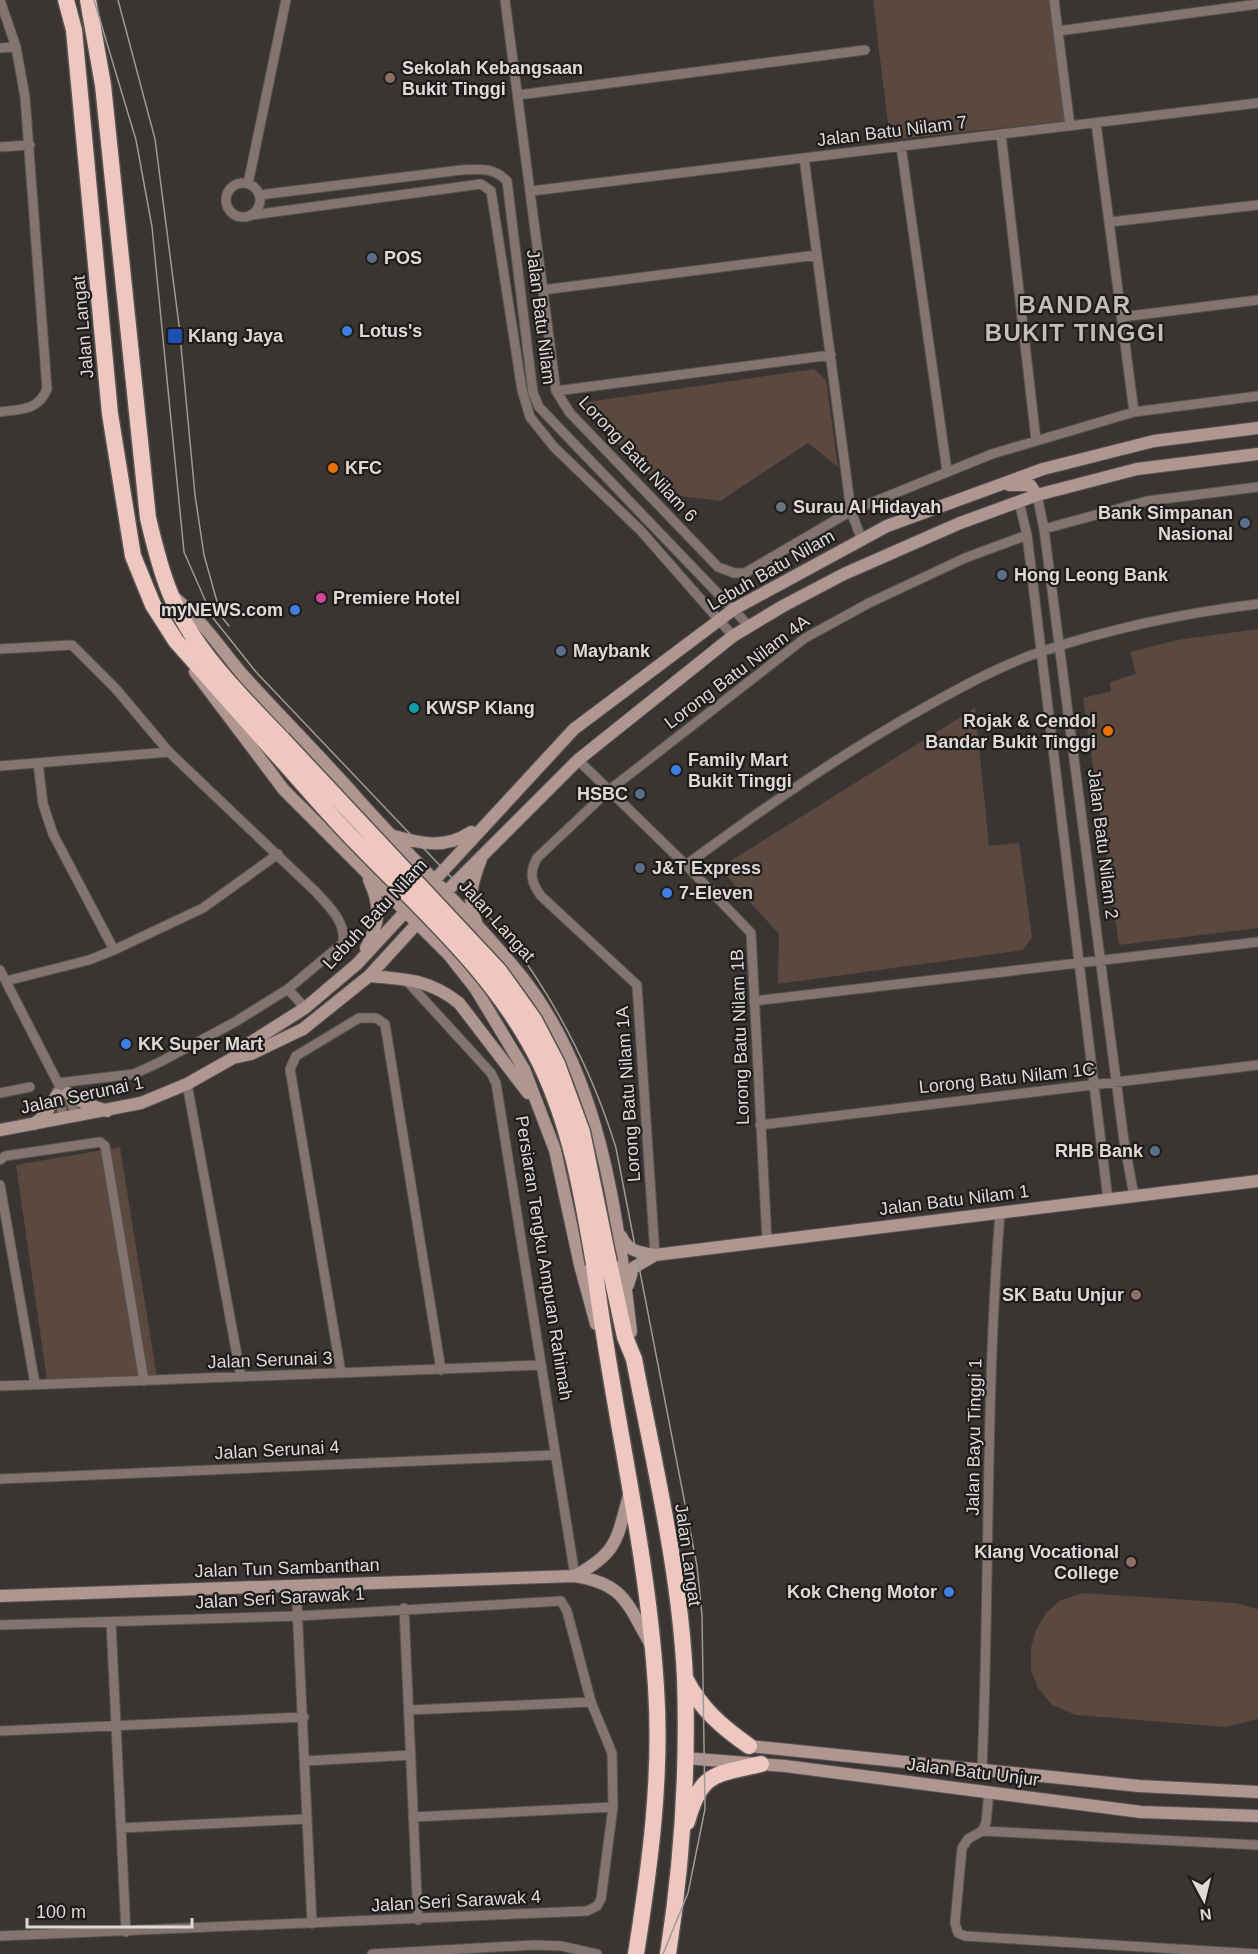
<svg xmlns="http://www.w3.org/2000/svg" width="1258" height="1954" viewBox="0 0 1258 1954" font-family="Arial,sans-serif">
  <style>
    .green { fill: #5b483e }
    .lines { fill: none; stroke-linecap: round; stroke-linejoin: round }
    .street-casing { stroke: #575351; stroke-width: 11 }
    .secondary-casing { stroke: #575351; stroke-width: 14 }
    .highway-casing { stroke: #575351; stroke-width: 19 }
    .street { stroke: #837470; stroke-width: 9 }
    .secondary { stroke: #af9691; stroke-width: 12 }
    .highway { stroke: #eec8c0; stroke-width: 16 }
    .tram { stroke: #9d9997; stroke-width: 1.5 }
    .highway-bridge-casing { stroke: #575351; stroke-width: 19; stroke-linecap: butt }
    .highway-bridge { stroke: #eec8c0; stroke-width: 16 }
    .education-dot { fill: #8d6e63; stroke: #1f1d1c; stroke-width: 2 }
    .service-dot { fill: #5c6f8a; stroke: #1f1d1c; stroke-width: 2 }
    .shop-dot { fill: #3f7fe0; stroke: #1f1d1c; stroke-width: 2 }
    .transit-dot { fill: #1a4fb4; stroke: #1f1d1c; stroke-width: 2 }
    .food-dot { fill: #e8710a; stroke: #1f1d1c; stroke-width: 2 }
    .worship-dot { fill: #6b7280; stroke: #1f1d1c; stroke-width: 2 }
    .hotel-dot { fill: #d1479c; stroke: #1f1d1c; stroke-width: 2 }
    .culture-dot { fill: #0f9aa8; stroke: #1f1d1c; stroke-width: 2 }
    .labels { text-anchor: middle; stroke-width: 4.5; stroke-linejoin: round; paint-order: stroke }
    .poi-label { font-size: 18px; font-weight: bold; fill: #dddad8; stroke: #1f1d1c; text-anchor: start }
    .street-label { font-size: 18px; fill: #dddad8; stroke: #1f1d1c }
    .district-label { font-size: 24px; font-weight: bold; letter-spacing: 1.5px; fill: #c4bebb; stroke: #1f1d1c }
  </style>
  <rect width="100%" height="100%" fill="#3a3533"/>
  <!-- green -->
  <path class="green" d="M873,0H1051L1066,121L890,140Z
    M814,369L826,380L838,467L808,443L720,501L672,495L640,467L581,403Z
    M1258,629V928L1119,945L1083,698L1111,691L1110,682L1136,674L1130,652L1177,640Z
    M975,708L989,846L1019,843L1032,937L1023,950L778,984L779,934L719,868Z
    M120,1147L157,1378L47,1380L16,1165Z
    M1083,1593L1235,1603L1258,1609V1719L1226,1727L1076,1715L1052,1705L1038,1688L1031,1670V1648L1036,1630L1046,1613L1061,1600Z"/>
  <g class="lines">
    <!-- street casing -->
    <g class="street-casing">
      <path id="street" d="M505,0L556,391L570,413L718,567L734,573H745L851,511L992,454L1134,412L1258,396
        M1054,0L1070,126
        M1058,31L1258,4
        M0,48L16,47
        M518,95L865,50
        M1096,123L1134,412
        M1001,134L1036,440
        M901,146L947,471
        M0,147L30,145
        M804,158L851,511L861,538
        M226 200a17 17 0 1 1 34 0a17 17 0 1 1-34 0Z
        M248,184L286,0
        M531,191L1258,103
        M259,195L461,170C480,169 493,167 507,181L533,393L539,407L749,626
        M252,215L481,184L491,191L522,390L530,417L554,447L641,531L733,636
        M1110,222L1258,205
        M542,290L817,255
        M1122,317L1258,300
        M556,391L831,355
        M0,412C21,409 38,411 47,389L25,97L16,47L0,0
        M1037,495L1044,529L1124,1141L1134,1196
        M1019,502L1027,535L1108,1200
        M1044,529L1147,501L1258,487
        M0,649L72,645L116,689L169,752L316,892C329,907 346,921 343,943L288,989L235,1022L160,1062L134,1074L58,1083
        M578,760L686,865L751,933L767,1241
        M38,763L43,804L53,834L114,950
        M0,766L169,752
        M686,865C765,807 844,752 929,705C965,685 1002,665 1040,652C1112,628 1184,613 1258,604
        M0,970L58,1083L68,1093L76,1117
        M406,980L491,1073L496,1083L575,1576
        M6,981L89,960L114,950L203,908L278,854
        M288,989L305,1008
        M754,1001L1258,942
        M187,1084L241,1377
        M57,1091L64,1119
        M0,1093L30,1087
        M760,1125L1258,1065
        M0,1160L5,1156L100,1142L105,1146L144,1381
        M0,1185L35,1384
        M655,1255L637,985L541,896C531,882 529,873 537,858L608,791L805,638L869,603L965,558L1027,535
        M341,1373L290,1069L296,1056L359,1018H376L385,1024L441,1370
        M0,1386L541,1365
        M0,1479L555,1455
        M296,1585L312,1924
        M404,1608L418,1920
        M111,1622L126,1932
        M0,1625L298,1616L561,1601L567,1611L591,1702L612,1753L613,1807L601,1899L597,1906L587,1911L0,1936
        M410,1710L591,1702
        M0,1731L304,1717
        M305,1761L411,1755
        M982,1769C990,1584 985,1398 1000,1213
        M413,1817L613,1807
        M121,1828L306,1819
        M982,1831L986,1823L989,1792
        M1258,1845L982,1831L968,1839L962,1848L955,1923L958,1933L965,1936L1258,1954
        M372,1954L534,1945L561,1946L597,1954"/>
    </g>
    <!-- secondary casing -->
    <g class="secondary-casing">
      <path id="secondary" d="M1009,485H1030L1037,495
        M176,599C201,619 221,649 242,674C277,713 315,751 350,790C405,854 469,911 522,977C600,1076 617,1210 631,1332
        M195,672L284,790L449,955L475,988L524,1069L555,1150L580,1265L596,1324
        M394,836C421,844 446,849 471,832
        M476,922C467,898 472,882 481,859
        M366,948C380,923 381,905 369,880
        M369,976C405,979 429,979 459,1003L528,1093
        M233,1058L251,1054L303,1029L369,976L445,893L578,760L733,636L783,606L844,574L960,523L1037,495L1137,469L1258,454
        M68,1093L84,1103L107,1111
        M34,1124L44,1116L57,1095
        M0,1130L141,1103L187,1084L233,1058L242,1048L305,1008L357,964L574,729L734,609L887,526L1043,469L1154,441L1258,428
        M621,1236C628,1252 639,1252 655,1255L1258,1181
        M628,1285L633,1268L655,1255
        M575,1576C620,1551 616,1539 630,1492
        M0,1596L575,1576C625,1584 627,1604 651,1645
        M749,1746L1139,1786L1258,1792
        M684,1758L785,1766L1141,1812L1258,1816"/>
    </g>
    <!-- highway casing -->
    <g class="highway-casing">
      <path id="highway" d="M66,0L74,30L110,414L133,556L153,605L176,641L272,749
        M88,0L103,85L148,518C154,543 160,569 170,593C193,650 241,696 282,739
        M609,1263L625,1337L634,1359C654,1464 680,1571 685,1678C688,1769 682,1864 668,1954
        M594,1264C611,1405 647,1544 656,1687C662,1777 650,1865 636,1954
        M686,1680C701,1709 722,1727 749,1746
        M687,1822C701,1771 715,1775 761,1764"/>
    </g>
    <!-- street -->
    <use href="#street" class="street"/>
    <!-- secondary -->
    <use href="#secondary" class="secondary"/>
    <!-- highway -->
    <use href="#highway" class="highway"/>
    <!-- tram -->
    <path class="tram" d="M94,0L136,140L152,227L184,552L213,618L256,672L507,936C556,1001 592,1070 616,1148L697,1566L702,1615L705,1809L688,1893L663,1954
      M118,0L155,139L179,325L195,495L204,555L221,616L229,626"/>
    <!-- highway-bridge casing -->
    <g class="highway-bridge-casing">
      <path id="highway-bridge" d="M282,739L499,971L534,1020L557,1064L582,1132L609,1263
        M272,749C302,782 330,816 361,847C426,914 498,977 540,1063C571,1127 582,1194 594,1264"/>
    </g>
    <!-- highway-bridge -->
    <use href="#highway-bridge" class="highway-bridge"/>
  </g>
  <!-- markers -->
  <g class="education-dot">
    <circle cx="390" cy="78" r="6"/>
    <circle cx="1136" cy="1295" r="6"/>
    <circle cx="1131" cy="1562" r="6"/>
  </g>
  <g class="service-dot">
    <circle cx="372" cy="258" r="6"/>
    <circle cx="1245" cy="523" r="6"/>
    <circle cx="1002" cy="575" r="6"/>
    <circle cx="561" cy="651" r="6"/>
    <circle cx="640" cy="794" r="6"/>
    <circle cx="640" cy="868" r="6"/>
    <circle cx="1155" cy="1151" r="6"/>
  </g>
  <g class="shop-dot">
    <circle cx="347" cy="331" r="6"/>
    <circle cx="295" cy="610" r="6"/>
    <circle cx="676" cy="770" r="6"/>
    <circle cx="667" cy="893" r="6"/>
    <circle cx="126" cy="1044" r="6"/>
    <circle cx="949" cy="1592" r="6"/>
  </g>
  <rect class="transit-dot" x="167" y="328" width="16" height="16" rx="3"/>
  <g class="food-dot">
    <circle cx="333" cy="468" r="6"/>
    <circle cx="1108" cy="731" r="6"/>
  </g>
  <circle class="worship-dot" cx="781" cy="507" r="6"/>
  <circle class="hotel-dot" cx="321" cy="598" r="6"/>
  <circle class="culture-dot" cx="414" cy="708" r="6"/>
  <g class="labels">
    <!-- poi labels -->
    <g class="poi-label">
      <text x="402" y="74">Sekolah Kebangsaan<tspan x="402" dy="21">Bukit Tinggi</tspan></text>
      <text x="384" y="264">POS</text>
      <text x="359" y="337">Lotus's</text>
      <text x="188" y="342">Klang Jaya</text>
      <text x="345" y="474">KFC</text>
      <text x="793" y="513">Surau Al Hidayah</text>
      <text x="1233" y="519" text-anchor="end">Bank Simpanan<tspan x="1233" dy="21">Nasional</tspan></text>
      <text x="1014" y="581">Hong Leong Bank</text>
      <text x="333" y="604">Premiere Hotel</text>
      <text x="283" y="616" text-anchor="end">myNEWS.com</text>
      <text x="573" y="657">Maybank</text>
      <text x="426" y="714">KWSP Klang</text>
      <text x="1096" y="727" text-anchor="end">Rojak &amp; Cendol<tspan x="1096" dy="21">Bandar Bukit Tinggi</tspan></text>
      <text x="688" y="766">Family Mart<tspan x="688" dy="21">Bukit Tinggi</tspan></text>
      <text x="628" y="800" text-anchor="end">HSBC</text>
      <text x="652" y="874">J&amp;T Express</text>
      <text x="679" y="899">7-Eleven</text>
      <text x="138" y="1050">KK Super Mart</text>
      <text x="1143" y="1157" text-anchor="end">RHB Bank</text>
      <text x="1124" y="1301" text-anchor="end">SK Batu Unjur</text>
      <text x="1119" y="1558" text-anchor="end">Klang Vocational<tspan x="1119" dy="21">College</tspan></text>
      <text x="937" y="1598" text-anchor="end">Kok Cheng Motor</text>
    </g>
    <!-- street labels -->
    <g class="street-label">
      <text transform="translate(892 131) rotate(-7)" y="6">Jalan Batu Nilam 7</text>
      <text transform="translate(541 317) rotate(83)" y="6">Jalan Batu Nilam</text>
      <text transform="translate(83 327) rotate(-95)" y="6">Jalan Langat</text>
      <text transform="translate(638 459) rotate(47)" y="6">Lorong Batu Nilam 6</text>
      <text transform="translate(771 570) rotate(-30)" y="6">Lebuh Batu Nilam</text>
      <text transform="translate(737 672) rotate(-37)" y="6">Lorong Batu Nilam 4A</text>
      <text transform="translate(1103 844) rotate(83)" y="6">Jalan Batu Nilam 2</text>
      <text transform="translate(375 914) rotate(-47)" y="6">Lebuh Batu Nilam</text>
      <text transform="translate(497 921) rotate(48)" y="6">Jalan Langat</text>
      <text transform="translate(740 1037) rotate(-92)" y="6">Lorong Batu Nilam 1B</text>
      <text transform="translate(1007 1078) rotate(-6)" y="6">Lorong Batu Nilam 1C</text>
      <text transform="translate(628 1094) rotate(-94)" y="6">Lorong Batu Nilam 1A</text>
      <text transform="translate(82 1095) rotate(-12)" y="6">Jalan Serunai 1</text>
      <text transform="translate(954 1200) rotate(-7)" y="6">Jalan Batu Nilam 1</text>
      <text transform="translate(544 1258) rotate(81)" y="6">Persiaran Tengku Ampuan Rahimah</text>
      <text transform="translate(270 1360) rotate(-2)" y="6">Jalan Serunai 3</text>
      <text transform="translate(974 1437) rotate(-89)" y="6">Jalan Bayu Tinggi 1</text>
      <text transform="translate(277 1450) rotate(-3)" y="6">Jalan Serunai 4</text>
      <text transform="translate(688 1555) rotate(82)" y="6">Jalan Langat</text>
      <text transform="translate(287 1568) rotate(-2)" y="6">Jalan Tun Sambanthan</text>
      <text transform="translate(280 1598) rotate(-3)" y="6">Jalan Seri Sarawak 1</text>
      <text transform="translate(973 1772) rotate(7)" y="6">Jalan Batu Unjur</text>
      <text transform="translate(456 1901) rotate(-3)" y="6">Jalan Seri Sarawak 4</text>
    </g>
    <!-- district labels -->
    <g class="district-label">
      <text x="1075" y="313">BANDAR<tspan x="1075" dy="28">BUKIT TINGGI</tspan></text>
    </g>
  </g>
  <!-- north arrow -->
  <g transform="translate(1204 1900) rotate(173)" stroke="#1f1d1c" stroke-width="4.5" paint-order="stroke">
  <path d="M0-4.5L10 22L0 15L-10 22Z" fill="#dddad8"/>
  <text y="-9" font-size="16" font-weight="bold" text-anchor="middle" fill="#dddad8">N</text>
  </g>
  <!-- scale -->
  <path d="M27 1918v9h165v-9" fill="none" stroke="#dddad8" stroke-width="3"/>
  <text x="36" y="1918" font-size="18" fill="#dddad8" stroke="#1f1d1c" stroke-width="4.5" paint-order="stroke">100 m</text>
</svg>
